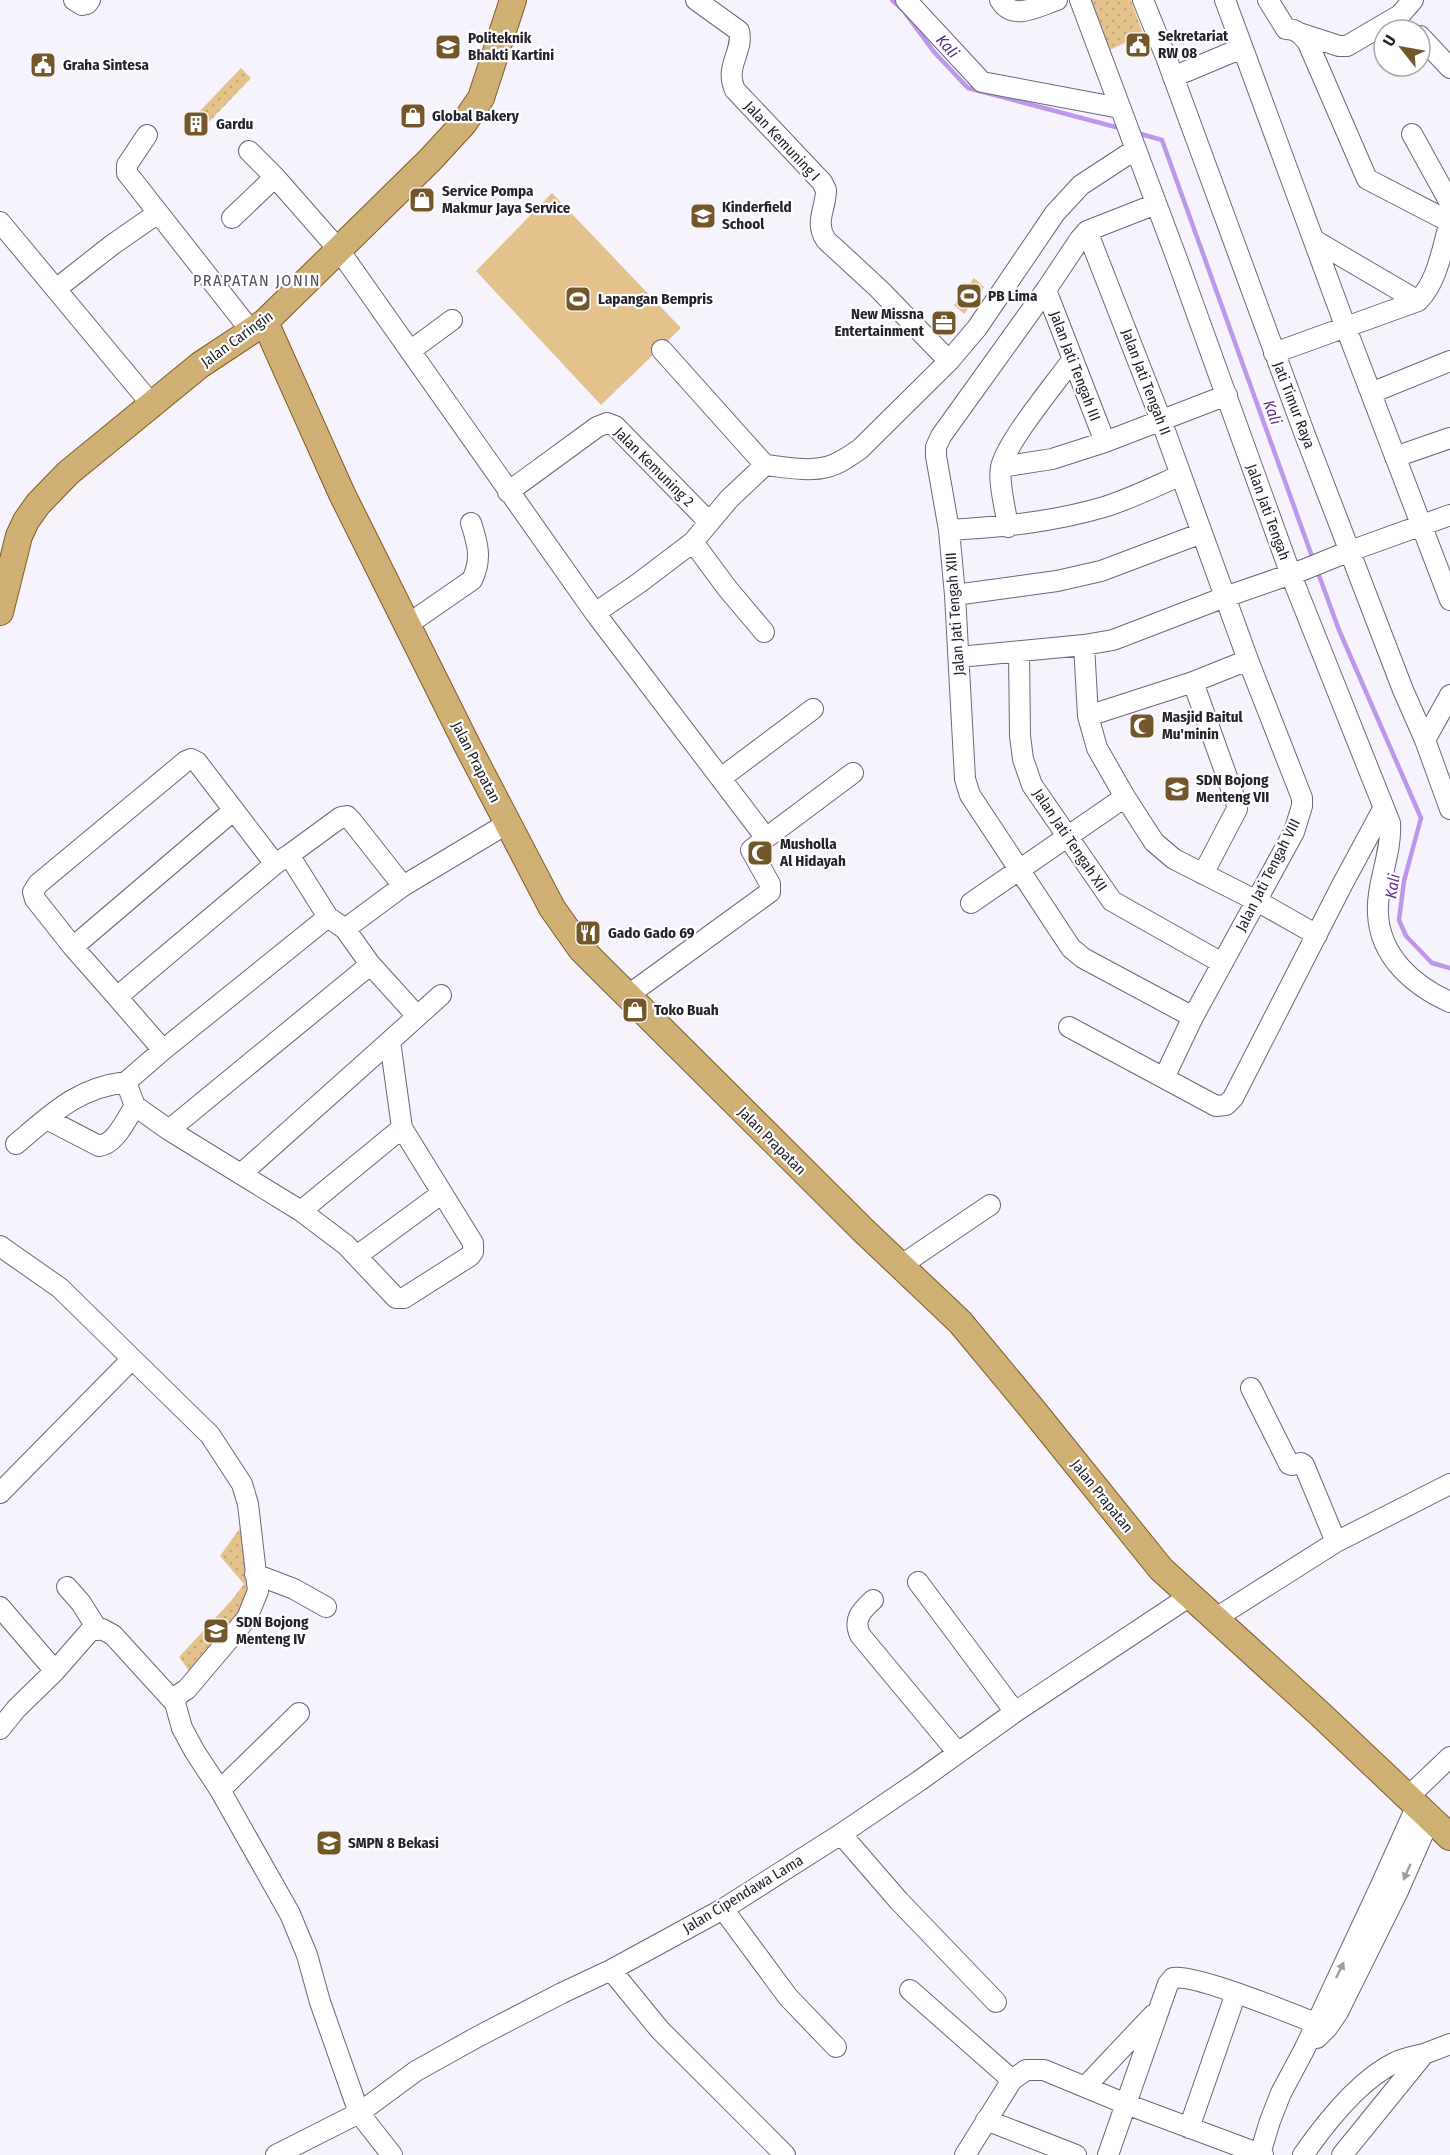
<svg xmlns="http://www.w3.org/2000/svg" width="1450" height="2155" viewBox="0 0 1450 2155" font-family="'Fira Sans Condensed',sans-serif">
  <style>
    .park { fill: url(#park-dots) }
    .garden { fill: #e5c18b }
    .lines { fill: none; stroke-linecap: round; stroke-linejoin: round }
    .stream { stroke: #bc97ea; stroke-width: 4.5 }
    .minor-casing { stroke: #6e657a; stroke-width: 22 }
    .major-casing { stroke: #805c1f; stroke-width: 28 }
    .minor { stroke: #fff; stroke-width: 20 }
    .major { stroke: #d0b075; stroke-width: 26 }
    .oneway { fill: #9d9ca0 }
    .labels { text-anchor: middle; stroke-width: 4.5; stroke-linejoin: round; paint-order: stroke }
    .poi-label { font-size: 15px; font-weight: bold; fill: #25222b; stroke: #fff; text-anchor: start }
    .street-label { font-size: 15px; fill: #25222b; stroke: #fff }
    .water-label { font-size: 16px; font-style: italic; fill: #5d2c8c; stroke: #fff }
    .neighbourhood-label { font-size: 16px; letter-spacing: 1.5px; fill: #544c60; stroke: #fff }
  </style>
  <defs>
    <pattern id="park-dots" width="8" height="8" patternUnits="userSpaceOnUse" patternTransform="scale(1.5)"><rect width="8" height="8" fill="#e5c18b"/><path d="M2 2h.1M6 6h.1" fill="none" stroke="#c4a678" stroke-width="1.8" stroke-linecap="round"/></pattern>
  </defs>
  <rect width="100%" height="100%" fill="#f7f3fd"/>
  <!-- park -->
  <path class="park" d="M1090,0H1131L1143,34L1108,51Z
    M241,68L251,78L207,124L197,114Z
    M243,1524L255,1592L193,1676L179,1657L231,1601L244,1584L220,1556Z"/>
  <!-- garden -->
  <path class="garden" d="M552,193L681,328L601,405L476,271Z
    M974,278L984,287L964,314L954,305Z"/>
  <g class="lines">
    <!-- stream -->
    <path class="stream" d="M892,0L903,10L934,52L968,88L1123,129
      M1137,133L1162,140L1314,562
      M1317,570L1339,630L1421,818L1404,881L1399,920L1406,936L1432,963L1450,968"/>
    <!-- minor casing -->
    <g class="minor-casing">
      <path id="minor" d="M74,0L82,5L87,4L90,0
        M696,0L739,31C744,52 724,66 735,90L822,182L826,190C826,209 814,222 826,240L879,289L949,361
        M906,0L982,82L1120,108
        M1000,0C1013,22 1038,6 1057,0
        M1080,0L1177,259L1291,575L1390,823C1392,854 1376,884 1378,914C1380,957 1414,986 1450,1002
        M1143,0L1166,57L1305,435L1403,690L1425,740L1450,809
        M1225,0L1346,328L1450,600
        M1268,0L1286,29C1297,29 1302,35 1308,43L1367,179L1450,222
        M1299,33L1339,46H1347L1400,15L1413,0
        M1420,36L1450,68
        M1173,77L1242,48
        M1412,134L1450,203
        M147,135L127,165V173L251,331
        M249,151L275,177L339,250L595,613L766,838L751,850L770,884V892L627,996
        M1156,204L1087,231L1080,239L1046,290L941,436L936,447V456L949,530L955,595L965,779L970,795L1071,948L1083,958L1193,1017
        M232,218L275,177
        M0,222L153,406
        M1087,231L1161,420L1248,660L1302,798V806L1294,832L1193,1017L1164,1078
        M1314,240L1418,301
        M56,289L112,245L158,213
        M1046,290L1105,442
        M662,350L765,465
        M410,351L452,320
        M1274,353L1418,301C1438,281 1442,248 1450,222
        M1371,393L1450,361
        M1395,457L1450,438
        M1001,467L1052,459L1105,442L1227,395
        M508,492L597,427L607,423L615,426L709,522
        M1008,527C1006,511 998,483 1001,467C1007,441 1055,384 1072,360
        M949,530C1002,527 1053,522 1104,507C1130,499 1156,486 1181,475
        M693,542L727,588L764,632
        M955,595L1057,581L1101,571L1202,533
        M595,613L639,583L693,542L729,499L765,465C784,467 808,472 827,467C839,464 850,456 860,449L949,361L977,328L1055,213L1081,185L1136,149
        M407,625L472,580C482,560 478,544 471,523
        M1084,645L1088,716L1097,748L1125,797L1154,842L1174,859L1257,901L1317,935
        M1019,652L1020,736L1023,759L1032,785L1112,901L1222,963
        M959,657L1084,645L1113,640L1225,597L1303,570L1350,551L1450,515
        M1193,682L1237,805V809L1203,874
        M1088,716L1193,682L1248,660
        M1425,740L1450,695
        M721,778L813,709
        M766,838L853,773
        M971,903L1125,797
        M328,917L289,855L341,817L347,816L351,820L403,886
        M73,947L234,810
        M370,964L417,1016
        M117,997L73,947L35,899L33,892L38,884L186,761L191,759L197,762L275,864
        M1069,1027L1216,1106L1226,1105L1233,1098L1342,885L1383,809
        M163,1050L117,997L275,864L289,855
        M135,1106L169,1130L365,969L370,964L345,929
        M47,1119L99,1146C116,1144 126,1119 135,1106L126,1082L163,1050L328,917L345,929L403,886L508,823
        M169,1130L301,1211L346,1245L396,1298H404L470,1256L473,1252V1243L402,1128L390,1041L441,995
        M16,1144C53,1113 77,1088 126,1082
        M241,1174L390,1041
        M301,1211L402,1128
        M0,1246L60,1288L210,1435L242,1484L248,1504L258,1591L247,1618L187,1689L178,1695L175,1703L182,1728L195,1752L220,1790L290,1914L307,1955L320,2002L359,2113L392,2155
        M358,1255L441,1194
        M900,1266L990,1205
        M1251,1388L1289,1464L1292,1465L1301,1463L1304,1465L1336,1542
        M0,1493L132,1359
        M255,1574L294,1589L326,1607
        M918,1582L1015,1712
        M67,1587L81,1603L98,1630
        M873,1600C861,1611 853,1619 860,1635L958,1753
        M0,1607L55,1671
        M1216,1618L1336,1542L1450,1484
        M0,1729L16,1709L55,1671L90,1631L102,1629L113,1635L175,1703
        M220,1790L299,1713
        M1408,1797L1450,1757
        M841,1834L899,1901L996,2002
        M723,1909L788,1997L836,2047
        M611,1970L660,2030L785,2155
        M910,1990L1012,2080
        M1317,2038L1327,2028L1338,2012L1398,1891L1430,1818
        M1085,2087L1153,2015
        M986,2120L1076,2155
        M1189,2128L1236,1993
        M1260,2154L1270,2121L1281,2093L1304,2050L1382,1883L1417,1805
        M276,2155L359,2113L416,2071L479,2036L562,1993L611,1970L723,1909L841,1834L919,1781L1015,1712L1190,1596
        M965,2155L1012,2080L1026,2070H1044L1126,2104L1263,2155
        M1108,2155L1168,1984L1173,1978C1194,1973 1300,2017 1325,2027
        M1303,2155C1326,2122 1360,2079 1396,2062C1405,2058 1415,2056 1424,2054
        M1342,2155L1424,2054L1450,2044"/>
    </g>
    <!-- major casing -->
    <g class="major-casing">
      <path id="major" d="M265,322L342,494L468,747L552,908L581,949L864,1231L960,1322L1033,1410L1161,1569L1320,1714L1450,1837
        M0,612L19,536L26,521L38,504L68,473L200,365L265,322L430,160L464,123L481,98L513,0"/>
    </g>
    <!-- minor -->
    <use href="#minor" class="minor"/>
    <!-- major -->
    <use href="#major" class="major"/>
  </g>
  <!-- one-way arrows -->
  <defs><path id="oneway-solid" d="M-6-.8H1V-3.2L6.5 0L1 3.2V.8H-6Z" transform="scale(1.5)"/></defs>
  <g class="oneway">
    <use href="#oneway-solid" transform="translate(1407 1872) rotate(114)"/>
    <use href="#oneway-solid" transform="translate(1340 1970) rotate(-64)"/>
  </g>
  <!-- icons -->
  <defs>
    <g id="civic-square" transform="scale(1.35)"><rect x="-9" y="-9" width="18" height="18" rx="4" fill="#73572a" stroke="#fff"/><path d="M-.6-6.5H3V-4.5H.6V-3L4-1V1h2V6H-6V1h2V-1L-.6-3ZM-1.2 2.5V6h2.4V2.5Z" fill="#fff"/></g>
    <g id="school-square" transform="scale(1.35)"><rect x="-9" y="-9" width="18" height="18" rx="4" fill="#73572a" stroke="#fff"/><path d="M0-5L7-2L0 1L-7-2ZM-4 1L0 2.5L4 1V4Q0 6-4 4Z" fill="#fff"/></g>
    <g id="shop-square" transform="scale(1.35)"><rect x="-9" y="-9" width="18" height="18" rx="4" fill="#73572a" stroke="#fff"/><path d="M-5-2.5h2.3a2.7 3.5 0 0 1 5.4 0H5L5.5 6h-11ZM-1.5-2.5h3a1.5 2.3 0 0 0-3 0Z" fill="#fff"/></g>
    <g id="building-square" transform="scale(1.35)"><rect x="-9" y="-9" width="18" height="18" rx="4" fill="#73572a" stroke="#fff"/><path d="M-4-6H4V6H1V3H-1V6H-4ZM-2.5-4.3h1.7v1.8h-1.7ZM.8-4.3h1.7v1.8H.8ZM-2.5-1h1.7V.8h-1.7ZM.8-1h1.7V.8H.8Z" fill="#fff"/></g>
    <g id="stadium-square" transform="scale(1.35)"><rect x="-9" y="-9" width="18" height="18" rx="4" fill="#73572a" stroke="#fff"/><path d="M0-5a6.5 5 0 1 0 0 10a6.5 5 0 1 0 0-10ZM-3.5-1.8h7v3.6h-7Z" fill="#fff"/></g>
    <g id="office-square" transform="scale(1.35)"><rect x="-9" y="-9" width="18" height="18" rx="4" fill="#73572a" stroke="#fff"/><path d="M-6-3h4V-5.5h4V-3h4V5H-6ZM-1-4.5V-3h2v-1.5ZM-6 0V1H6V0Z" fill="#fff"/></g>
    <g id="mosque-square" transform="scale(1.35)"><rect x="-9" y="-9" width="18" height="18" rx="4" fill="#73572a" stroke="#fff"/><path d="M3.5-4.9A6 6 0 1 0 3.5 4.9A5 5 0 1 1 3.5-4.9Z" fill="#fff"/></g>
    <g id="restaurant-square" transform="scale(1.35)"><rect x="-9" y="-9" width="18" height="18" rx="4" fill="#73572a" stroke="#fff"/><path d="M-5-6h1v4h1v-4h1v4h1v-4h1v5L-1.5 .5V6h-2V.5L-5-1ZM5-6V6H3V1.5H1.5Q1.5-4 5-6Z" fill="#fff"/></g>
  </defs>
  <g fill-rule="evenodd">
    <use href="#civic-square" x="1138" y="45"/>
    <use href="#school-square" x="448" y="47"/>
    <use href="#civic-square" x="43" y="65"/>
    <use href="#shop-square" x="413" y="116"/>
    <use href="#building-square" x="196" y="124"/>
    <use href="#shop-square" x="422" y="200"/>
    <use href="#school-square" x="703" y="216"/>
    <use href="#stadium-square" x="969" y="296"/>
    <use href="#stadium-square" x="578" y="299"/>
    <use href="#office-square" x="944" y="323"/>
    <use href="#mosque-square" x="1142" y="726"/>
    <use href="#school-square" x="1177" y="789"/>
    <use href="#mosque-square" x="760" y="853"/>
    <use href="#restaurant-square" x="588" y="933"/>
    <use href="#shop-square" x="635" y="1010"/>
    <use href="#school-square" x="216" y="1631"/>
    <use href="#school-square" x="329" y="1843"/>
  </g>
  <g class="labels">
    <!-- poi labels -->
    <g class="poi-label">
      <text x="1158" y="41">Sekretariat<tspan x="1158" dy="17">RW 08</tspan></text>
      <text x="468" y="43">Politeknik<tspan x="468" dy="17">Bhakti Kartini</tspan></text>
      <text x="63" y="70">Graha Sintesa</text>
      <text x="432" y="121">Global Bakery</text>
      <text x="216" y="129">Gardu</text>
      <text x="442" y="196">Service Pompa<tspan x="442" dy="17">Makmur Jaya Service</tspan></text>
      <text x="722" y="212">Kinderfield<tspan x="722" dy="17">School</tspan></text>
      <text x="988" y="301">PB Lima</text>
      <text x="598" y="304">Lapangan Bempris</text>
      <text x="924" y="319" text-anchor="end">New Missna<tspan x="924" dy="17">Entertainment</tspan></text>
      <text x="1162" y="722">Masjid Baitul<tspan x="1162" dy="17">Mu'minin</tspan></text>
      <text x="1196" y="785">SDN Bojong<tspan x="1196" dy="17">Menteng VII</tspan></text>
      <text x="780" y="849">Musholla<tspan x="780" dy="17">Al Hidayah</tspan></text>
      <text x="608" y="938">Gado Gado 69</text>
      <text x="654" y="1015">Toko Buah</text>
      <text x="236" y="1627">SDN Bojong<tspan x="236" dy="17">Menteng IV</tspan></text>
      <text x="348" y="1848">SMPN 8 Bekasi</text>
    </g>
    <!-- street labels -->
    <g class="street-label">
      <text transform="translate(782 141) rotate(47)" y="5">Jalan Kemuning I</text>
      <text transform="translate(237 339) rotate(-36)" y="5">Jalan Caringin</text>
      <text transform="translate(1075 366) rotate(69)" y="5">Jalan Jati Tengah III</text>
      <text transform="translate(1146 382) rotate(69)" y="5">Jalan Jati Tengah II</text>
      <text transform="translate(1294 405) rotate(69)" y="5">Jati Timur Raya</text>
      <text transform="translate(654 467) rotate(45)" y="5">Jalan Kemuning 2</text>
      <text transform="translate(1268 512) rotate(70)" y="5">Jalan Jati Tengah</text>
      <text transform="translate(955 614) rotate(-94)" y="5">Jalan Jati Tengah XIII</text>
      <text transform="translate(476 762) rotate(63)" y="5">Jalan Prapatan</text>
      <text transform="translate(1070 840) rotate(56)" y="5">Jalan Jati Tengah XII</text>
      <text transform="translate(1268 875) rotate(-63)" y="5">Jalan Jati Tengah VIII</text>
      <text transform="translate(772 1141) rotate(45)" y="5">Jalan Prapatan</text>
      <text transform="translate(1102 1496) rotate(51)" y="5">Jalan Prapatan</text>
      <text transform="translate(743 1894) rotate(-31)" y="5">Jalan Cipendawa Lama</text>
    </g>
    <!-- water labels -->
    <g class="water-label">
      <text transform="translate(948 46) rotate(49)" y="6">Kali</text>
      <text transform="translate(1273 412) rotate(70)" y="6">Kali</text>
      <text transform="translate(1392 886) rotate(-81)" y="6">Kali</text>
    </g>
    <!-- neighbourhood labels -->
    <g class="neighbourhood-label">
      <text x="257" y="286">PRAPATAN JONIN</text>
    </g>
  </g>
  <!-- north arrow -->
  <g transform="translate(1402 48) rotate(301)"><circle r="28" fill="#ffffff" stroke="#a8a7aa" stroke-width="1.5"/>
  <path d="M0-4.5L10 22L0 15L-10 22Z" fill="#73572a"/>
  <text y="-9" font-size="16" font-weight="bold" text-anchor="middle" fill="#25222b">U</text>
  </g>
</svg>
